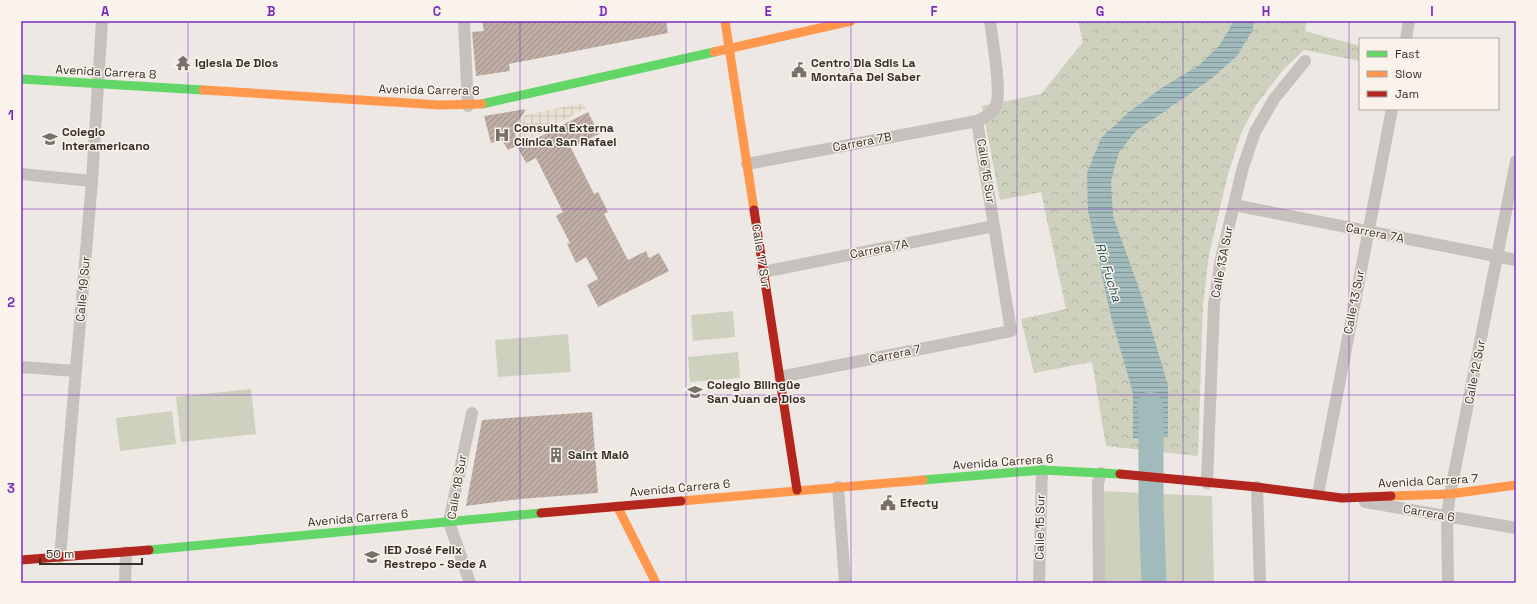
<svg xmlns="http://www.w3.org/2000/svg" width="1537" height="604" viewBox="0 0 1537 604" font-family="'Space Grotesk',sans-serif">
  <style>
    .grass { fill: #cdd1be }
    .forest { fill: url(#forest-crowns) }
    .plaza { fill: url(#plaza-grid) }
    .water { fill: url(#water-rules) }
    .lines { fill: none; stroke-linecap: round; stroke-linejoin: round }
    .river { stroke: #a1bbbc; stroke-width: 25 }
    .building { fill: url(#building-hatch) }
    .street { stroke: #c6c1bc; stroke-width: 12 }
    .fast { stroke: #63d668; stroke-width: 9 }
    .slow { stroke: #ff974d; stroke-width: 9 }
    .jam { stroke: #b3261e; stroke-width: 9 }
    .grid { fill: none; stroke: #7b2cbf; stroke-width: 1; stroke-opacity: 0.55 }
    .labels { text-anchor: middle; stroke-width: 3; stroke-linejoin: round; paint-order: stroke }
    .poi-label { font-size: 12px; font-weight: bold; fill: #372f2a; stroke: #f9f3eb; text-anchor: start }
    .street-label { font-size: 12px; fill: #372f2a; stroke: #f9f3eb }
    .water-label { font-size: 13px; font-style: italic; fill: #235055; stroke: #f9f3eb }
    .neatline { fill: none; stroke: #7b2cbf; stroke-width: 1.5 }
    .grid-label { font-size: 13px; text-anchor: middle; font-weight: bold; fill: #7b2cbf }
  </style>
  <defs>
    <pattern id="forest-crowns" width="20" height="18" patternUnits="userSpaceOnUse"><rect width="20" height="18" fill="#cdd1be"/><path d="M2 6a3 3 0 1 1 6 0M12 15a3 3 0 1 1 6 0" fill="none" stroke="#b1b4a3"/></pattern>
    <pattern id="plaza-grid" width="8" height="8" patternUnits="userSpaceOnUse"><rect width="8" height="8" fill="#eae1d4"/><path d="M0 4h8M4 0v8" fill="none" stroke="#c9c1b6"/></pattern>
    <pattern id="water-rules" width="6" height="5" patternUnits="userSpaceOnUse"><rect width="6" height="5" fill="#a1bbbc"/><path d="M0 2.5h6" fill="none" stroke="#849899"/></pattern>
    <pattern id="building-hatch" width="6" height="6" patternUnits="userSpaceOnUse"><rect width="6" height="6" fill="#bfaea6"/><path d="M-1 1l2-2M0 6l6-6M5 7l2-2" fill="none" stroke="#9c8e87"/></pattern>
  </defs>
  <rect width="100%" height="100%" fill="#ede8e3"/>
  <!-- grass -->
  <path class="grass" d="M733,311L735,337L693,341L691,315Z
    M568,334L571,372L498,377L495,340Z
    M738,352L740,378L690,382L688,357Z
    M251,389L256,434L181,442L176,397Z
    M172,411L176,444L120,451L116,418Z
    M1100,491L1212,496L1214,583H1096Z"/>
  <!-- forest -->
  <path class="forest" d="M1078,21H1307L1305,31L1360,46V61L1304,50L1284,69L1256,105L1242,131L1228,174L1209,255L1203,305L1198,456L1106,446L1092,362L1034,373L1021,319L1066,309L1041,192L1000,200L982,106L1041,94L1083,42Z"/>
  <!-- plaza -->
  <path class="plaza" d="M583,103L586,108L521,144L515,130L525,115Z"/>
  <!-- water -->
  <path class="water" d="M1234,21H1255L1252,31L1237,56L1211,79L1136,131L1119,152L1111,180L1113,216L1142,297L1168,386V437L1133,438V393L1111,317L1088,211L1087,173L1101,138L1129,112L1160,89L1198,66L1219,46Z"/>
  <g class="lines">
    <!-- river -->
    <path class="river" d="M1150,404L1151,420V504L1154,583"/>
  </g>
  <!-- building -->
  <path class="building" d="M482,21H666L668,33L509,64L510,71L476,76L472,32L484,31Z
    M526,109L513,130L520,144L508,150L502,140L491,143L484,116Z
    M588,112L599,134L571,148L594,194L598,192L608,212L604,214L628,260L646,251L649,258L659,253L669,271L598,307L587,285L598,279L586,257L576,263L567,244L570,243L556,216L563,212L536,158L526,163L518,148Z
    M592,412L598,493L520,499L466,506L482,420Z"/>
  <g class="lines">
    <!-- street -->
    <path class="street" d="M464,21L468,106
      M1406,39L1409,21
      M747,164L977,121C986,117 992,114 996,105C1002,92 992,38 990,21
      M21,174L92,181
      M1234,205L1516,260
      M763,272L994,226
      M21,367L76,371
      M780,377L1011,331L977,121
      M1207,483L1214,304L1221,259L1243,167L1255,132L1274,99L1305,61
      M838,487L845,583
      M1257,487L1260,583
      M1318,494L1392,109
      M1365,502L1516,528
      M60,557L92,181L102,21
      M125,583L126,552
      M470,583L449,522L472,413
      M1039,583L1042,470
      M1099,583L1098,483L1101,473
      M1448,583L1447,516L1450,494L1516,161"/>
    <!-- fast -->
    <path class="fast" d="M21,79L203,90
      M482,104L714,52
      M923,480L1042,470L1120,474
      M149,550L541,513"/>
    <!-- slow -->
    <path class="slow" d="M725,21L754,210
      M714,52L851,21
      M203,90L440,105L482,104
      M1391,496L1450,494L1516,485
      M681,501L923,480
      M617,506L656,583"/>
    <!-- jam -->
    <path class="jam" d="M754,210L797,490
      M1120,474L1257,487L1342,498L1391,496
      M541,513L681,501
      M21,560L149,550"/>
  </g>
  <!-- grid -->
  <path class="grid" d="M188,21V583M354,21V583M520,21V583M686,21V583M851,21V583M1017,21V583M1183,21V583M1349,21V583M21,209H1516M21,395H1516"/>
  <!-- icons -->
  <defs>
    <g id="temple-bare" transform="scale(1.2)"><path d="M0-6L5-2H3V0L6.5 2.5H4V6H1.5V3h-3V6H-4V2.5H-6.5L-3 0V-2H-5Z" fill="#77706b" stroke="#f9f3eb" stroke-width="2.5" paint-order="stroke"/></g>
    <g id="civic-bare" transform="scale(1.2)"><path d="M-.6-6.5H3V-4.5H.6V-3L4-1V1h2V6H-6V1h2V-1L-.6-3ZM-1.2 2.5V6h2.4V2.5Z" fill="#77706b" stroke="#f9f3eb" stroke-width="2.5" paint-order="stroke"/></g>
    <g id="hospital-bare" transform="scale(1.2)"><path d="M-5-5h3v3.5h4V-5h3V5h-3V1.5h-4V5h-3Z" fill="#77706b" stroke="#f9f3eb" stroke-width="2.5" paint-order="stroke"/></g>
    <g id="school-bare" transform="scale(1.2)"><path d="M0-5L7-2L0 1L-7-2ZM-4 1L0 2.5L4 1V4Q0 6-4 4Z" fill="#77706b" stroke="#f9f3eb" stroke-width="2.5" paint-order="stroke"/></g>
    <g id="building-bare" transform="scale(1.2)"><path d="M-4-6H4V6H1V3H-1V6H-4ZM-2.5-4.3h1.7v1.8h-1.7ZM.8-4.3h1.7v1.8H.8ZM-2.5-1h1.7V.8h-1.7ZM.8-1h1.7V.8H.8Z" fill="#77706b" stroke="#f9f3eb" stroke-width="2.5" paint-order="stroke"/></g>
  </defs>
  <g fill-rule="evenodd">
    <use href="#temple-bare" x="183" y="63"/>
    <use href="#civic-bare" x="799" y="70"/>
    <use href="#hospital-bare" x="502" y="135"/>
    <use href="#school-bare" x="50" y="139"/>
    <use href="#school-bare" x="695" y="392"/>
    <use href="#building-bare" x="556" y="455"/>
    <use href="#civic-bare" x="888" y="503"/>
    <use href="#school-bare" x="372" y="557"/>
  </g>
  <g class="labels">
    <!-- poi labels -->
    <g class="poi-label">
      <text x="195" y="67">Iglesia De Dios</text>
      <text x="811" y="67">Centro Dia Sdis La<tspan x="811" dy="14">Montaña Del Saber</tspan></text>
      <text x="514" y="132">Consulta Externa<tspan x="514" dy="14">Clínica San Rafael</tspan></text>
      <text x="62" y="136">Colegio<tspan x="62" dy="14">Interamericano</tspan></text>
      <text x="707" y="389">Colegio Bilingüe<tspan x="707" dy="14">San Juan de Dios</tspan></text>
      <text x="568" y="459">Saint Malô</text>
      <text x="900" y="507">Efecty</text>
      <text x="384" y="554">IED José Felix<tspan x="384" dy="14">Restrepo - Sede A</tspan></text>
    </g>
    <!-- street labels -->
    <g class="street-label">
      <text transform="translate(106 72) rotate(3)" y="4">Avenida Carrera 8</text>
      <text transform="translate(429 90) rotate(1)" y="4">Avenida Carrera 8</text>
      <text transform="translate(862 142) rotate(-11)" y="4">Carrera 7B</text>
      <text transform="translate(986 171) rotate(81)" y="4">Calle 15 Sur</text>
      <text transform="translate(1375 233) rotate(11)" y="4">Carrera 7A</text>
      <text transform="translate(879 249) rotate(-11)" y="4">Carrera 7A</text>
      <text transform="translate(761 256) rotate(81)" y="4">Calle 17 Sur</text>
      <text transform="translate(1222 262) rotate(-79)" y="4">Calle 13A Sur</text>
      <text transform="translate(83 289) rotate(-85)" y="4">Calle 19 Sur</text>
      <text transform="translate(1354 302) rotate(-79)" y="4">Calle 13 Sur</text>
      <text transform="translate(895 354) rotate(-12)" y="4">Carrera 7</text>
      <text transform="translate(1475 372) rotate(-79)" y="4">Calle 12 Sur</text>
      <text transform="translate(1003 462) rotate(-4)" y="4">Avenida Carrera 6</text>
      <text transform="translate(1428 481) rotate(-3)" y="4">Avenida Carrera 7</text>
      <text transform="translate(457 487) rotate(-80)" y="4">Calle 18 Sur</text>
      <text transform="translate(680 488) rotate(-5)" y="4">Avenida Carrera 6</text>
      <text transform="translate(1429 513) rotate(10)" y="4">Carrera 6</text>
      <text transform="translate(358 518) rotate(-5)" y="4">Avenida Carrera 6</text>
      <text transform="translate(1040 527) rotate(-89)" y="4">Calle 15 Sur</text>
    </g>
    <!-- water labels -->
    <g class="water-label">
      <text transform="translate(1109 272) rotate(73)" y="5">Río Fucha</text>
    </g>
  </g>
  <!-- border -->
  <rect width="1537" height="604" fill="none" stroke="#f9f3eb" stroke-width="44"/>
  <!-- legend -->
  <rect x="1359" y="38" width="140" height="72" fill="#f9f3eb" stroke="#aba59e"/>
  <rect x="1367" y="51" width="20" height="6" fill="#63d668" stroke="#aba59e"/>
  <text x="1395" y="58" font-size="12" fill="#372f2a">Fast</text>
  <rect x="1367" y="71" width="20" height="6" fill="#ff974d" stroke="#aba59e"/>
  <text x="1395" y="78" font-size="12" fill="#372f2a">Slow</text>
  <rect x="1367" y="91" width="20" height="6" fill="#b3261e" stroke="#aba59e"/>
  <text x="1395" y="98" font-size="12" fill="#372f2a">Jam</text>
  <!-- scale -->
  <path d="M40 558v6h102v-6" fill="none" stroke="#372f2a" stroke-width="2"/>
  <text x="46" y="558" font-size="12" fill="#372f2a" stroke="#f9f3eb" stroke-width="3" paint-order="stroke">50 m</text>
  <rect x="22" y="22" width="1493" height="560" class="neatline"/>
  <g class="grid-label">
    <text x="105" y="16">A</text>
    <text x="271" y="16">B</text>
    <text x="437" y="16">C</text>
    <text x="603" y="16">D</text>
    <text x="768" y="16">E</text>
    <text x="934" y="16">F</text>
    <text x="1100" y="16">G</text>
    <text x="1266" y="16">H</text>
    <text x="1432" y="16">I</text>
    <text x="11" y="120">1</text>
    <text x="11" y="307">2</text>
    <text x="11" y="493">3</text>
  </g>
</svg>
